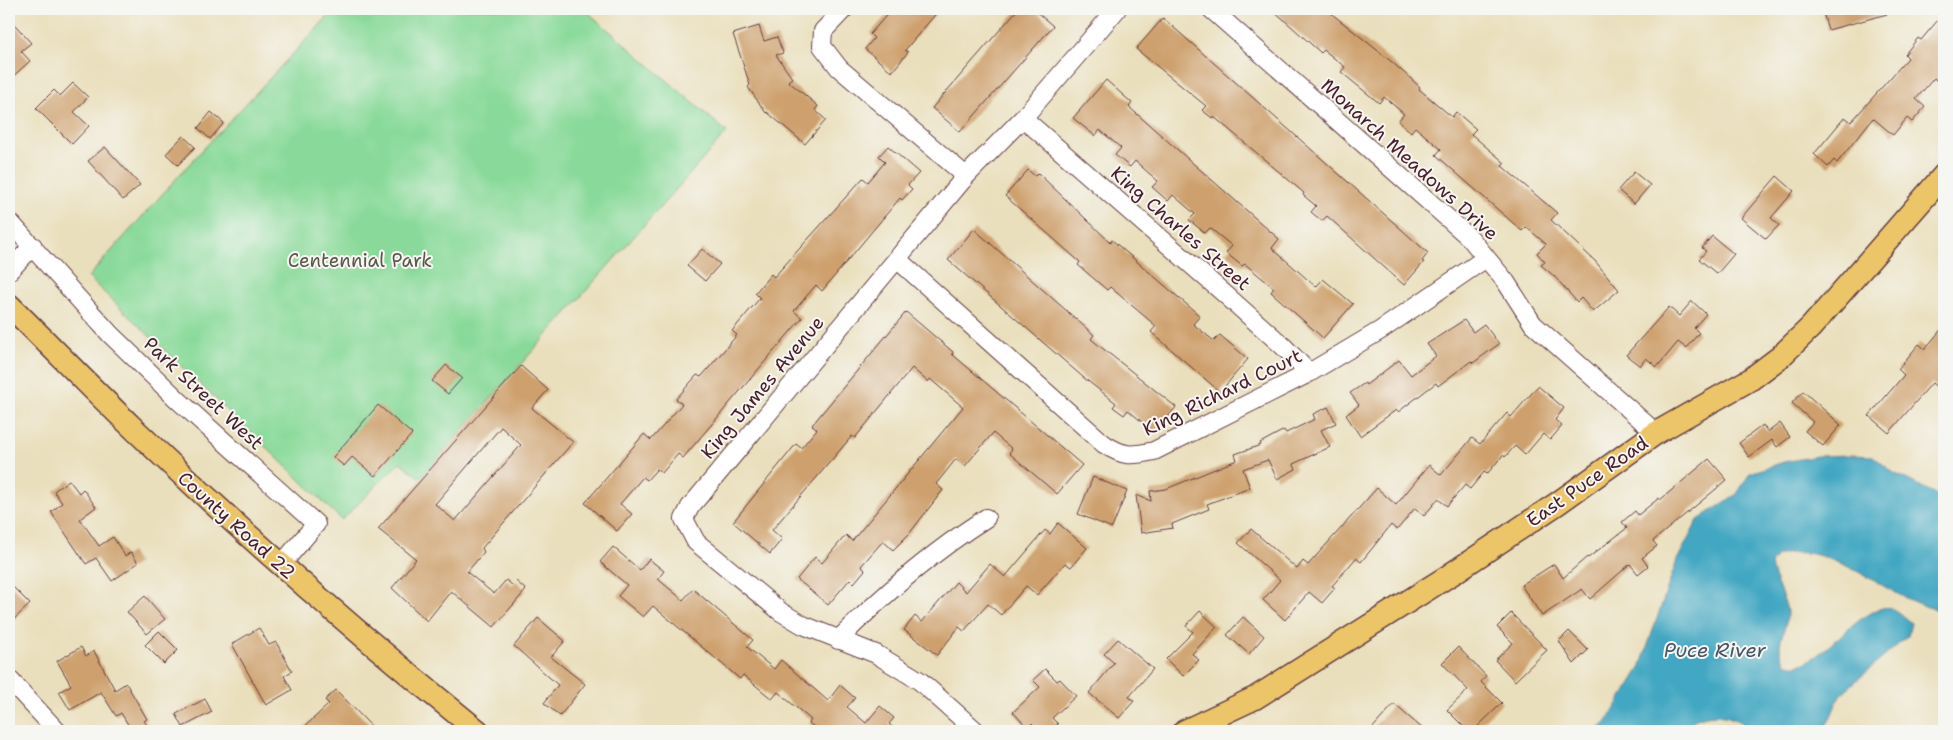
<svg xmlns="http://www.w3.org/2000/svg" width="1953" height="740" viewBox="0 0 1953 740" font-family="'Shantell Sans',sans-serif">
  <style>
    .green { fill: #89da9a; stroke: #6a7c62 }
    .water { fill: #42a7c2; stroke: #466376 }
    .building { fill: #cea06d; fill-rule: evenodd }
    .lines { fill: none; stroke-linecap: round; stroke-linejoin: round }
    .minor-casing { stroke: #623c41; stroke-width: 20 }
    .major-casing { stroke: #623c41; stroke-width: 25 }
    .minor { stroke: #fff; stroke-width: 18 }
    .major { stroke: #edc569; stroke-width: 22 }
    .labels { text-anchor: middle; stroke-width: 4; stroke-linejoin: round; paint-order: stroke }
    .street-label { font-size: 19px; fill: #4a1f2b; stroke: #f6f6f2 }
    .park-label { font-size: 19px; fill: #5d574c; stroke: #f6f6f2 }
    .water-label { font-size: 20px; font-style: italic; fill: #475567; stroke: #f6f6f2 }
  </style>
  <rect width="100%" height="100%" fill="#f6f6f2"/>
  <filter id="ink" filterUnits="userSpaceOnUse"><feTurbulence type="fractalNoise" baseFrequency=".02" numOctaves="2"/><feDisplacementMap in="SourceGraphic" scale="10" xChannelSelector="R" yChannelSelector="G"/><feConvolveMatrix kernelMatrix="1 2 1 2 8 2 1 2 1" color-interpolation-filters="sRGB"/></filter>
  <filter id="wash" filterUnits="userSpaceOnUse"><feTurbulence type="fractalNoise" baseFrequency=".0096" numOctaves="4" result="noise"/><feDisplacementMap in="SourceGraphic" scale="20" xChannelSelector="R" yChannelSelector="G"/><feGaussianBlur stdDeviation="1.12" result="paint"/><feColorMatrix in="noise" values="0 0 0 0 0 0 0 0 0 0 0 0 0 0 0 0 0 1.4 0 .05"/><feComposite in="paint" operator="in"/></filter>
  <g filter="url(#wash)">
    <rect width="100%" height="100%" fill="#eadfbc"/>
    <!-- green -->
    <path class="green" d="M335,9H584L727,132L420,478L400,462L342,520L88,277L192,161Z"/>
    <!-- water -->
    <path class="water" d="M1852,455L1873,456L1894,473L1930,491L1944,502V611C1889,603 1833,537 1777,556L1771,564C1773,581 1786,598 1787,612C1788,633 1771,644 1787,664C1790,664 1795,666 1798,665C1825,660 1869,597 1893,609C1899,612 1906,619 1911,623L1908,636L1840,695L1829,721L1822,731C1806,732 1773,734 1759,731C1750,729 1742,722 1734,719C1715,711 1693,716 1681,731H1596L1606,723L1640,668L1677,560L1698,520L1737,494L1750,473L1784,462L1817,456Z"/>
    <g id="blocks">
      <!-- building -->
      <path class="building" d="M892,9H940L905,50L908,52L892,72L865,49L874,38L870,34Z
        M1018,9H1033L1053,26L960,132L932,108Z
        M1272,9H1337L1332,14L1392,62L1420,87L1419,89L1452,117L1456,112L1476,129L1471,134L1505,163L1502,166L1557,213L1551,220L1595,261L1619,290L1593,312L1581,298L1577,302L1554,276L1541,265L1545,262L1537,253L1546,244L1526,227L1522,231L1436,155L1441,149L1415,127L1411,132L1398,121L1404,114L1384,97L1379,103L1341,72L1345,67L1324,50L1321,53Z
        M1822,9H1891V13L1828,30Z
        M1944,13V87L1934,78L1916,99L1925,107L1912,122L1907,118L1893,135L1873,118L1837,163L1834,160L1828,167L1814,154L1845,117L1851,122L1908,58L1905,54L1918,38L1921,40Z
        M9,18L31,43L21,51L30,61L9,80Z
        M1163,18L1428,253L1422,261L1424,262L1404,285L1327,216L1322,221L1311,212L1316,206L1303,195L1304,193L1213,116L1212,118L1202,110L1206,106L1136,49Z
        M759,26L764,41L777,37L783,53L776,55L792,78L788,81L818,106L815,110L826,120L805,144L767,112L766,113L748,87L750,85L733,34Z
        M1106,80L1132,103L1129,107L1279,239L1272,248L1316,287L1323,279L1353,304L1323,338L1271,292L1274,288L1245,264L1242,266L1226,253L1232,246L1210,228L1205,233L1189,220L1195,214L1173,195L1168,201L1152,187L1158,181L1135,161L1130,167L1115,155L1121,148L1100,130L1095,136L1073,118Z
        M73,83L88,97L74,112L89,126L72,144L36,108L54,90L60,96Z
        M211,112L224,123L210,139L198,128Z
        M183,136L195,147L178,165L166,154Z
        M888,146L919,173L908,185L912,189L902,200L900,198L822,291L816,285L794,311L802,318L683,458L678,454L662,473L657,469L647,480L643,477L620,504L632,514L617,531L585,503L644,434L651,440L682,404L676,399L697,375L701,377L737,335L732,331L760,298L755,293L771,274L774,277L863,178L868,182L885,162L879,156Z
        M105,147L140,185L123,200L88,161Z
        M1028,170L1035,176L1038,173L1111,243L1112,240L1200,316L1193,324L1214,341L1220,335L1248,359L1220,392L1151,332L1156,326L1110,287L1107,290L1078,265L1080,262L1005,196Z
        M1634,172L1650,185L1634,204L1618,190Z
        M1777,176L1794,191L1771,218L1779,225L1766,239L1741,218Z
        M974,229L1094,335L1091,339L1176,407L1155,433L1128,410L1124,415L1113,407L1116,403L1084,378L948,260Z
        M1712,236L1734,254L1717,274L1699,259L1706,251L1702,248Z
        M702,249L720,264L705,281L687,266Z
        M1692,301L1706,314L1694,328L1699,333L1686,348L1678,342L1657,367L1646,358L1640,366L1626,355L1669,307L1679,316Z
        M906,312L953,352L952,354L1082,465L1057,494L1009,453L1012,449L993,433L965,466L956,459L936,484L943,490L909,534L893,550L883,541L861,566L865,570L854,583L850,579L828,605L797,579L815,557L822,563L846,535L852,541L963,407L930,379L928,382L912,368L855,438L852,436L772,530L782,539L770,554L733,522L796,444L801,448L817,429L812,425Z
        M1464,320L1473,332L1484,324L1499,344L1473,363L1471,361L1438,386L1436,383L1398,412L1396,410L1360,436L1346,415L1359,405L1350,393L1365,383L1366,385L1399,360L1411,375L1436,356L1427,344Z
        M1944,326V393L1932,383L1889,433L1869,416L1904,375L1898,369L1919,344L1925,349Z
        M446,365L462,378L448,394L432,381Z
        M521,366L548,390L532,408L573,442L482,548L484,552L467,572L494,594L506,580L512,585L516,581L526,590L494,627L451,591L427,621L392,588L416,559L378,529ZM501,427L521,445L455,521L435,504Z
        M1538,386L1564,408L1555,420L1562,426L1550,440L1543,434L1525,455L1515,446L1505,457L1503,455L1487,474L1484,472L1470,489L1465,485L1447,506L1438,499L1424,516L1415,508L1397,530L1391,525L1361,562L1356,558L1332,586L1335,588L1322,603L1309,592L1285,620L1263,600L1280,580L1238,543L1251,529L1297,569L1303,561L1308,565L1377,488L1396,505L1429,465L1441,475L1472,438L1480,444L1507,413L1511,417Z
        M1803,391L1841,425L1823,446L1805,431L1813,422L1792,403Z
        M378,405L412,434L375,476L352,457L344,466L333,457Z
        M1328,407L1336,423L1321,430L1330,447L1293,464L1296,469L1277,479L1268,460L1243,469L1250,488L1207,504L1209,509L1172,524L1173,528L1141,533L1136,495L1151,501L1150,491L1166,489L1237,460L1235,454L1261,445L1260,443L1284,430L1286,433L1315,419L1313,414Z
        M1780,423L1790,437L1777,447L1772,440L1749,457L1739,443L1763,425L1768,432Z
        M1709,459L1727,480L1653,541L1657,546L1642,558L1648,566L1638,574L1630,564L1590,599L1582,589L1542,616L1521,585L1554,564L1563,578L1587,557L1588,558L1627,528L1622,522L1635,511L1638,515L1659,498L1660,500Z
        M1093,477L1127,491L1112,528L1078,514Z
        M69,480L79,493L83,489L96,507L80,519L99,546L113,537L125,556L131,552L138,563L112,581L96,558L86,564L51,512L62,503L54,491Z
        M1058,523L1087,548L1071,567L1065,563L1037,595L1026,586L1001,615L988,604L964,631L959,627L937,655L904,630L915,616L922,622L956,582L966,592L990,564L1005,577L1045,530L1050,534Z
        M613,547L640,570L649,559L664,571L658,579L683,600L693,589L753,640L747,647L774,669L781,660L828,701L840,685L855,698L847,707L866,723L880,706L894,718L889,724L897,731H819L809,723L811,720L778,692L772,699L743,675L740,679L653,606L643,617L618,596L627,585L600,562Z
        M9,583L30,604L9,624Z
        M145,596L165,619L147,634L127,612Z
        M1200,611L1217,627L1192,654L1199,660L1183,676L1166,659L1193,632L1186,626Z
        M1511,613L1547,650L1515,681L1495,660L1513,643L1497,627Z
        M1243,617L1264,636L1249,654L1227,635Z
        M538,618L565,641L551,657L585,684L560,716L544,703L558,685L514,646Z
        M259,628L269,645L276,642L292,671L284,676L292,690L266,705L232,644Z
        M159,631L178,650L164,664L145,645Z
        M1569,631L1588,650L1574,664L1559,641Z
        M1118,639L1153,669L1129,697L1134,701L1119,718L1089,693L1114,663L1104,654Z
        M81,647L86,656L94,651L115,690L126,683L147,719L144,721L152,731H132L121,713L116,716L101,692L70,710L59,692L71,685L57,661Z
        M1458,647L1486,676L1481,682L1502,703L1473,731H1468L1447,710L1468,690L1442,663Z
        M1045,669L1057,681L1060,679L1076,696L1052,718L1058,724L1051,731H1040L1032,723L1028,728L1013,712L1040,687L1033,680Z
        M336,690L376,731H300L329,704L325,700Z
        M205,699L212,712L183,727L176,714Z
        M1394,704L1425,731H1370Z"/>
    </g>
  </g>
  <g filter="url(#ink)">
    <use href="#blocks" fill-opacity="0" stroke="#623c41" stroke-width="1"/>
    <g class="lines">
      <!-- minor casing -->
      <g class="minor-casing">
        <path id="minor" d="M844,9L823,31L822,46L839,68L966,176
          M1211,9L1470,238L1506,282L1533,324L1656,433
          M1023,118L1227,296L1284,347L1309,373
          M9,221L110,334L178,400L316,524L281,565
          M897,259L1104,444C1124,457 1131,456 1154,451L1309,373L1381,330L1486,258
          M9,271L33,246
          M838,640C883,595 932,552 986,518
          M9,679L57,731
          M976,731L920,681L876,654L803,625L781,612L696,542L684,519L690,507L966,176L1023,118L1117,9"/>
      </g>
      <!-- major casing -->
      <g class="major-casing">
        <path id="major" d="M9,305C50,345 90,387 132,427C243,534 359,635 478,731
          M1185,731L1255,698L1450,575L1558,503L1656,433L1751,379L1780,357L1811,327L1944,175"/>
      </g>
      <!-- minor -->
      <use href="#minor" class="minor"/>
      <!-- major -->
      <use href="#major" class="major"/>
    </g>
  </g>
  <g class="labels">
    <!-- street labels -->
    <g class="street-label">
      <text transform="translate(1410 159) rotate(42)" y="7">Monarch Meadows Drive</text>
      <text transform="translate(1181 228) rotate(41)" y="7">King Charles Street</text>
      <text transform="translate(762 387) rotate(-50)" y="7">King James Avenue</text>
      <text transform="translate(1222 392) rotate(-26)" y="7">King Richard Court</text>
      <text transform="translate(204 393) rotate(43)" y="7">Park Street West</text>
      <text transform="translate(1587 481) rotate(-35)" y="7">East Puce Road</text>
      <text transform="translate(237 525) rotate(42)" y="7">County Road 22</text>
    </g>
    <!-- park labels -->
    <g class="park-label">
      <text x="360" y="267">Centennial Park</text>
    </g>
    <!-- water labels -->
    <g class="water-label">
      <text x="1715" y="657">Puce River</text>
    </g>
  </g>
  <!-- margin -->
  <rect width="1953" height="740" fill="none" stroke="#f6f6f2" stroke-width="30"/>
</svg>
